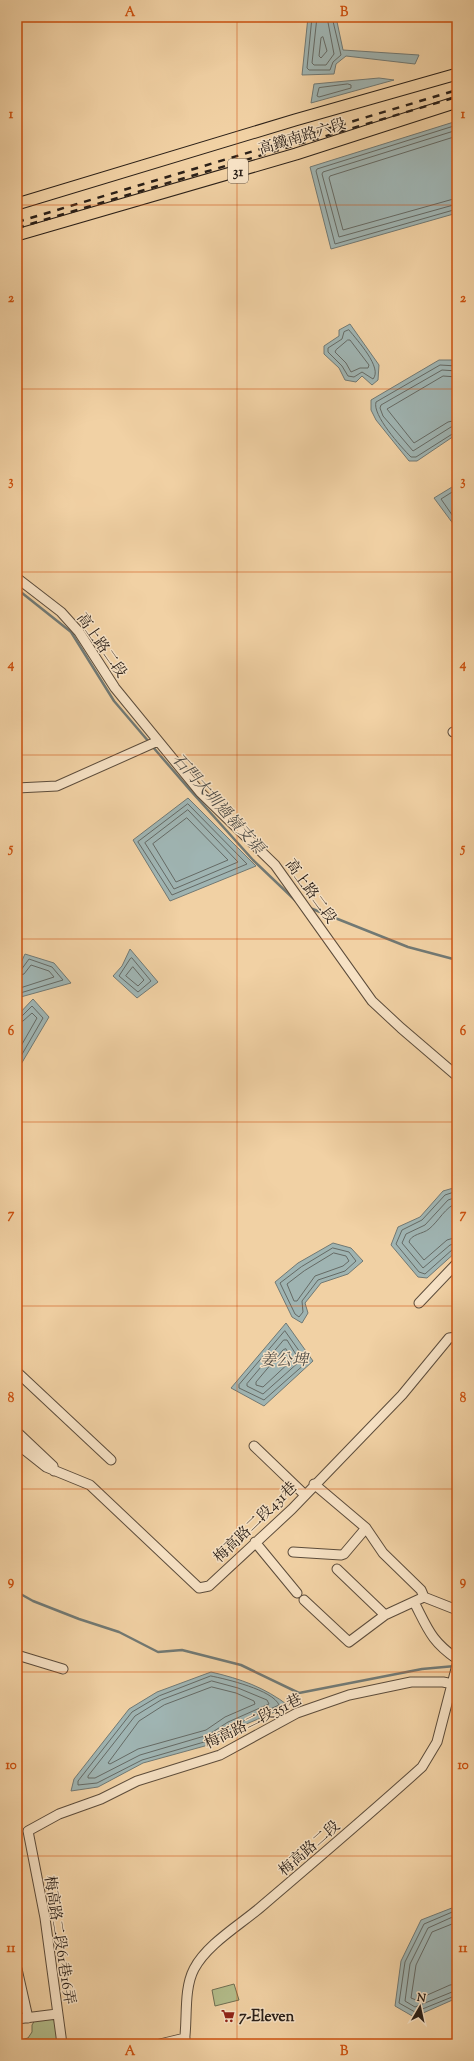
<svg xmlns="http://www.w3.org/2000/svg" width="474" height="2061" viewBox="0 0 474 2061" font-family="'Sorts Mill Goudy','Noto Serif TC',serif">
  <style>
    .green { fill: #b3bd8b; stroke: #6f6e52 }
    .water { fill: #9fb4b2; stroke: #717974 }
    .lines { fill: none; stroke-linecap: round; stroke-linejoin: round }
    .shore { stroke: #656a65; stroke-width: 1 }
    .stream { stroke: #717974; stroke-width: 2.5 }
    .minor-casing { stroke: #5c4c3b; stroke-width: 11 }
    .major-casing { stroke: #2b2018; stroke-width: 13 }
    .minor { stroke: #f6e1c4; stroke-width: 9 }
    .major { stroke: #f1d1a4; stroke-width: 11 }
    .rail { stroke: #2b2018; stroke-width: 2.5; stroke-dasharray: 7 7; stroke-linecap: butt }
    .grid { fill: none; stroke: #cc500e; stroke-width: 1; stroke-opacity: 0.55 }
    .labels { text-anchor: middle; stroke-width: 3; stroke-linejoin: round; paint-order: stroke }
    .shield { fill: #f6e1c4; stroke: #685a4c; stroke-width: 1 }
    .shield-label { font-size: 14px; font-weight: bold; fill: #2b2018 }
    .street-label { font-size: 15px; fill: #2b2018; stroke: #f6e1c4 }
    .poi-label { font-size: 15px; font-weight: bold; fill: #2b2018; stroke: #f6e1c4; text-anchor: start }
    .water-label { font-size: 16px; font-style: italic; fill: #4e4c46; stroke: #f6e1c4 }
    .neatline { fill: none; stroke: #cc500e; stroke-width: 1.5 }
    .grid-label { font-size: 13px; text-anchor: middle; font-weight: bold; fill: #cc500e }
  </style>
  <rect width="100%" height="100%" fill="#f1d1a4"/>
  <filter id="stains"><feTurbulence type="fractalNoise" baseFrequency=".005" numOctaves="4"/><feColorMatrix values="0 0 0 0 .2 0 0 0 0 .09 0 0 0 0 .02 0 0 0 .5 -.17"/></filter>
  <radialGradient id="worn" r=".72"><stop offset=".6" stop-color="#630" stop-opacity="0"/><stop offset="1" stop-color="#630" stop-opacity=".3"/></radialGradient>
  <!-- green -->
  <path class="green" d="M234,1984L239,2000L215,2006L212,1990Z
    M57,2014L62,2044H17V2041L28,2038L32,2032V2025L35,2020Z"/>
  <!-- water -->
  <path class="water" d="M308,17H336L343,50L419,55L415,64L346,56L336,64L334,74L302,75Z
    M379,78L394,80L311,103L314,84Z
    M457,121V213L331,249L310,167Z
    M350,324L379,365L378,380L372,385L362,376L356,382L345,380L339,368L324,354V346L339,336V330Z
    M439,360H452L457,363V434L417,461H409L376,420L371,410V400Z
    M457,484V529L434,498Z
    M188,798L256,866L170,901L133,840Z
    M130,949L158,982L137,998L113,976L122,966Z
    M25,954L54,963L71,983L17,998V971Z
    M33,999L49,1017L17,1071V1016Z
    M457,1187V1251L427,1278L418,1277L391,1245L398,1227L420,1217L443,1191Z
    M333,1243L351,1248L363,1261L348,1274L321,1283L305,1303L308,1313L302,1323L292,1317L275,1282L298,1263Z
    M286,1323L313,1361L264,1406L231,1388Z
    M211,1672C241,1679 264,1687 289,1706L232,1730L212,1744L143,1763L98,1787L71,1791L74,1779L129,1709L157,1692Z
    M457,1906V1998L414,2017L395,2006L401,1961L421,1920Z"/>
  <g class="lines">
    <!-- shore -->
    <path class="shore" d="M312,17L307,68L309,70H330L333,62L341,55L332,17
      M317,17L312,63L314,65H326L334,54L327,17
      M323,37L327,51L321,58L319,56L321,38Z
      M348,84L351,85V88L319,97L317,96L319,88Z
      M457,125L317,169L316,171L335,244L457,209
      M457,130L323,172L322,174L339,237L457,204
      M457,136L330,176L329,178L343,230L457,198
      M349,330C357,340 383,368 373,379L362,372L354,377L348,376L342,366L328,352V348L342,339L344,332Z
      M348,340H350L369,365L368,368H360L351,372L346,363L335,352L336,350Z
      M457,366L440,365L376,402C372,415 401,447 411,457H416L457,431
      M457,371L442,370L381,405L380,408L383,416L413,451L451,427L457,426
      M457,377L443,376L387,409L414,443L448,422L457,420
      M457,489L441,499L457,522
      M188,804L247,864L172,895L138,842Z
      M188,810L238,862L174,889L145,843Z
      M187,818L228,860L176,882L153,844Z
      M132,958L151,981L138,992L119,976L130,959Z
      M133,967L144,980L138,986L126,976Z
      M17,971L21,970L29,959L52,967L63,980L17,994
      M17,976L24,974L31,965L49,971L54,977L17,989
      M17,1018L21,1017L32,1006L43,1018L17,1063
      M17,1023L23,1021L32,1013L37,1018L17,1053
      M457,1191L445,1195L422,1220L402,1230L396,1244L419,1272L425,1274L453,1249L457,1248
      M457,1197L448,1200L425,1225L406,1234L402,1243L423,1268L450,1245L457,1243
      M457,1203C445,1207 439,1221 429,1229C423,1234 411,1234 409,1242L424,1260L447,1240L457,1237
      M333,1248L349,1252L356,1261L345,1271L318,1280L302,1301L303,1312L299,1317L295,1314L280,1283L301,1267Z
      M334,1253L346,1256L349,1261L343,1266L315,1276L297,1301H294L287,1284L304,1271Z
      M285,1331L307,1362L264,1400L239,1388V1385Z
      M284,1340H287L300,1361L263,1394L247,1386V1384Z
      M286,1349L292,1360L263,1387L256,1385V1382L283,1350Z
      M211,1676C226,1679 273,1690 279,1705L230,1727L211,1740L142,1760L97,1783L78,1785V1781L132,1712L159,1696Z
      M212,1681L238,1688L267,1700L269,1704L228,1722L208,1735L140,1755L95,1778H88V1776L135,1716L161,1700Z
      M212,1687L236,1693L254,1701L255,1704L225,1717L206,1730L138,1749L110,1764L108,1763L139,1721L164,1705Z
      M457,1910L424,1924L405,1962L399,2003L415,2012L457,1995
      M457,1915L428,1928L410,1964L405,2001L415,2007L457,1990
      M457,1922L432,1932L416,1965L411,1998L416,2000L450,1985L457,1984"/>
    <!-- stream -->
    <path class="stream" d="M17,589L71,632L114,701L149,742
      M152,746L190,790L253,860L297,902
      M310,908L408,947L457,960
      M17,1592L33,1601L79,1619L119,1632L158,1652L182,1650L241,1665L299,1693L422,1669L455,1666"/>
    <!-- minor casing -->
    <g class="minor-casing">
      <path id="minor" d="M17,578L61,612L79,632L115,688L200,792L275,865L372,1001L401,1028L457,1076
        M453,732L457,731
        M17,788L57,786L158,741
        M419,1303L457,1263
        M17,1372L111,1460
        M17,1432L53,1466L54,1471
        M17,1444L46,1467L90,1485L199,1588L209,1586L292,1509L402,1395L449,1338L457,1337
        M254,1446L304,1494
        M314,1484L366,1528L383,1553L421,1590L424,1597L457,1610
        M255,1542L297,1593
        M293,1552L341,1555L344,1554L366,1528
        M337,1569L385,1615
        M304,1600L349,1642L385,1615L424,1597
        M414,1602C428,1629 431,1641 457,1659
        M17,1655L63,1669
        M17,1969L28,2018
        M17,2019L57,2014
        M62,2044L45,1918L28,1831L59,1814L101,1799L137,1781L220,1755L297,1713L349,1695L411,1682H443L453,1684
        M160,2044L185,2038
        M184,2044C188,2021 183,1990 194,1969C207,1944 240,1925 262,1906C316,1860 370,1814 422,1767L437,1742L457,1665"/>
    </g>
    <!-- major casing -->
    <g class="major-casing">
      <path id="major" d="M17,204L295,120L457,74
        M17,235L296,154L457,102"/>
    </g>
    <!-- minor -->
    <use href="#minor" class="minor"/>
    <!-- major -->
    <use href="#major" class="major"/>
    <!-- rail -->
    <path class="rail" d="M17,222L457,90
      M17,228L457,97"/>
  </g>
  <!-- grid -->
  <path class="grid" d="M237,17V2044M17,205H457M17,389H457M17,572H457M17,755H457M17,939H457M17,1122H457M17,1306H457M17,1489H457M17,1672H457M17,1856H457"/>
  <!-- icons -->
  <defs>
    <g id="supermarket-bare" transform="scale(1.08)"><path d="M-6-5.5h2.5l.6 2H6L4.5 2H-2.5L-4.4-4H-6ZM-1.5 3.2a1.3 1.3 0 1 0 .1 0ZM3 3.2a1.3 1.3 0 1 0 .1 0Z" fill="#8f2418" stroke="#f6e1c4" stroke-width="2.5" paint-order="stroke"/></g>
  </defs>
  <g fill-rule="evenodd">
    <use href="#supermarket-bare" x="228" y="2016"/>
  </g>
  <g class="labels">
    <!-- shield labels -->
    <rect class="shield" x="228" y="159" width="20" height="24" rx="3"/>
    <g class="shield-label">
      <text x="238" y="176">31</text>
    </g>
    <!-- street labels -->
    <g class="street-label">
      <text transform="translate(302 136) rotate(-17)" y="5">高鐵南路六段</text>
      <text transform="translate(102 645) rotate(55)" y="5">高上路二段</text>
      <text transform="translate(311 891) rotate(54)" y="5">高上路二段</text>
      <text transform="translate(255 1522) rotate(-44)" y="5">梅高路二段431巷</text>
      <text transform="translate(253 1721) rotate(-26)" y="5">梅高路二段351巷</text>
      <text transform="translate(309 1848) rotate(-41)" y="5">梅高路二段</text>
      <text transform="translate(60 1940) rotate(81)" y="5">梅高路二段61巷16弄</text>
    </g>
    <!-- poi labels -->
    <g class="poi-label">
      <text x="239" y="2021">7-Eleven</text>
    </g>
    <!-- water labels -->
    <g class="water-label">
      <text transform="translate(219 803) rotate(48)" y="6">石門大圳過嶺支渠</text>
      <text x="284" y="1365">姜公埤</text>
    </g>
  </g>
  <!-- margin -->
  <rect width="474" height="2061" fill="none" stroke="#f1d1a4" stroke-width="44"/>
  <!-- north arrow -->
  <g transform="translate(420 2007) rotate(9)" stroke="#f6e1c4" stroke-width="3" paint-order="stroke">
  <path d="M0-3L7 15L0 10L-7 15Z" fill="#2b2018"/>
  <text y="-6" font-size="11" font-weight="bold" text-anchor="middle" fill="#2b2018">N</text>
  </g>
  <rect x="22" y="22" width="430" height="2017" class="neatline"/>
  <g class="grid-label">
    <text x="130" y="16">A</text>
    <text x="344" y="16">B</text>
    <text x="11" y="118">1</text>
    <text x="463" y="118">1</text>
    <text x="11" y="302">2</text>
    <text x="463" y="302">2</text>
    <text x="11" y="485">3</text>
    <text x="463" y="485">3</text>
    <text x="11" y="668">4</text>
    <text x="463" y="668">4</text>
    <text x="11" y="852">5</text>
    <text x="463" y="852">5</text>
    <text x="11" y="1035">6</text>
    <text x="463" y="1035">6</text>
    <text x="11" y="1218">7</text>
    <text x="463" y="1218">7</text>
    <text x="11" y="1402">8</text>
    <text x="463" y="1402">8</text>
    <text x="11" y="1585">9</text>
    <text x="463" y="1585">9</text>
    <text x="11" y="1769">10</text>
    <text x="463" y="1769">10</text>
    <text x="11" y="1952">11</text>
    <text x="463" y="1952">11</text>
    <text x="130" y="2055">A</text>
    <text x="344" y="2055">B</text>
  </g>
  <rect width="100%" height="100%" filter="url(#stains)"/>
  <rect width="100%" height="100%" fill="url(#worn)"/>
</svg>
